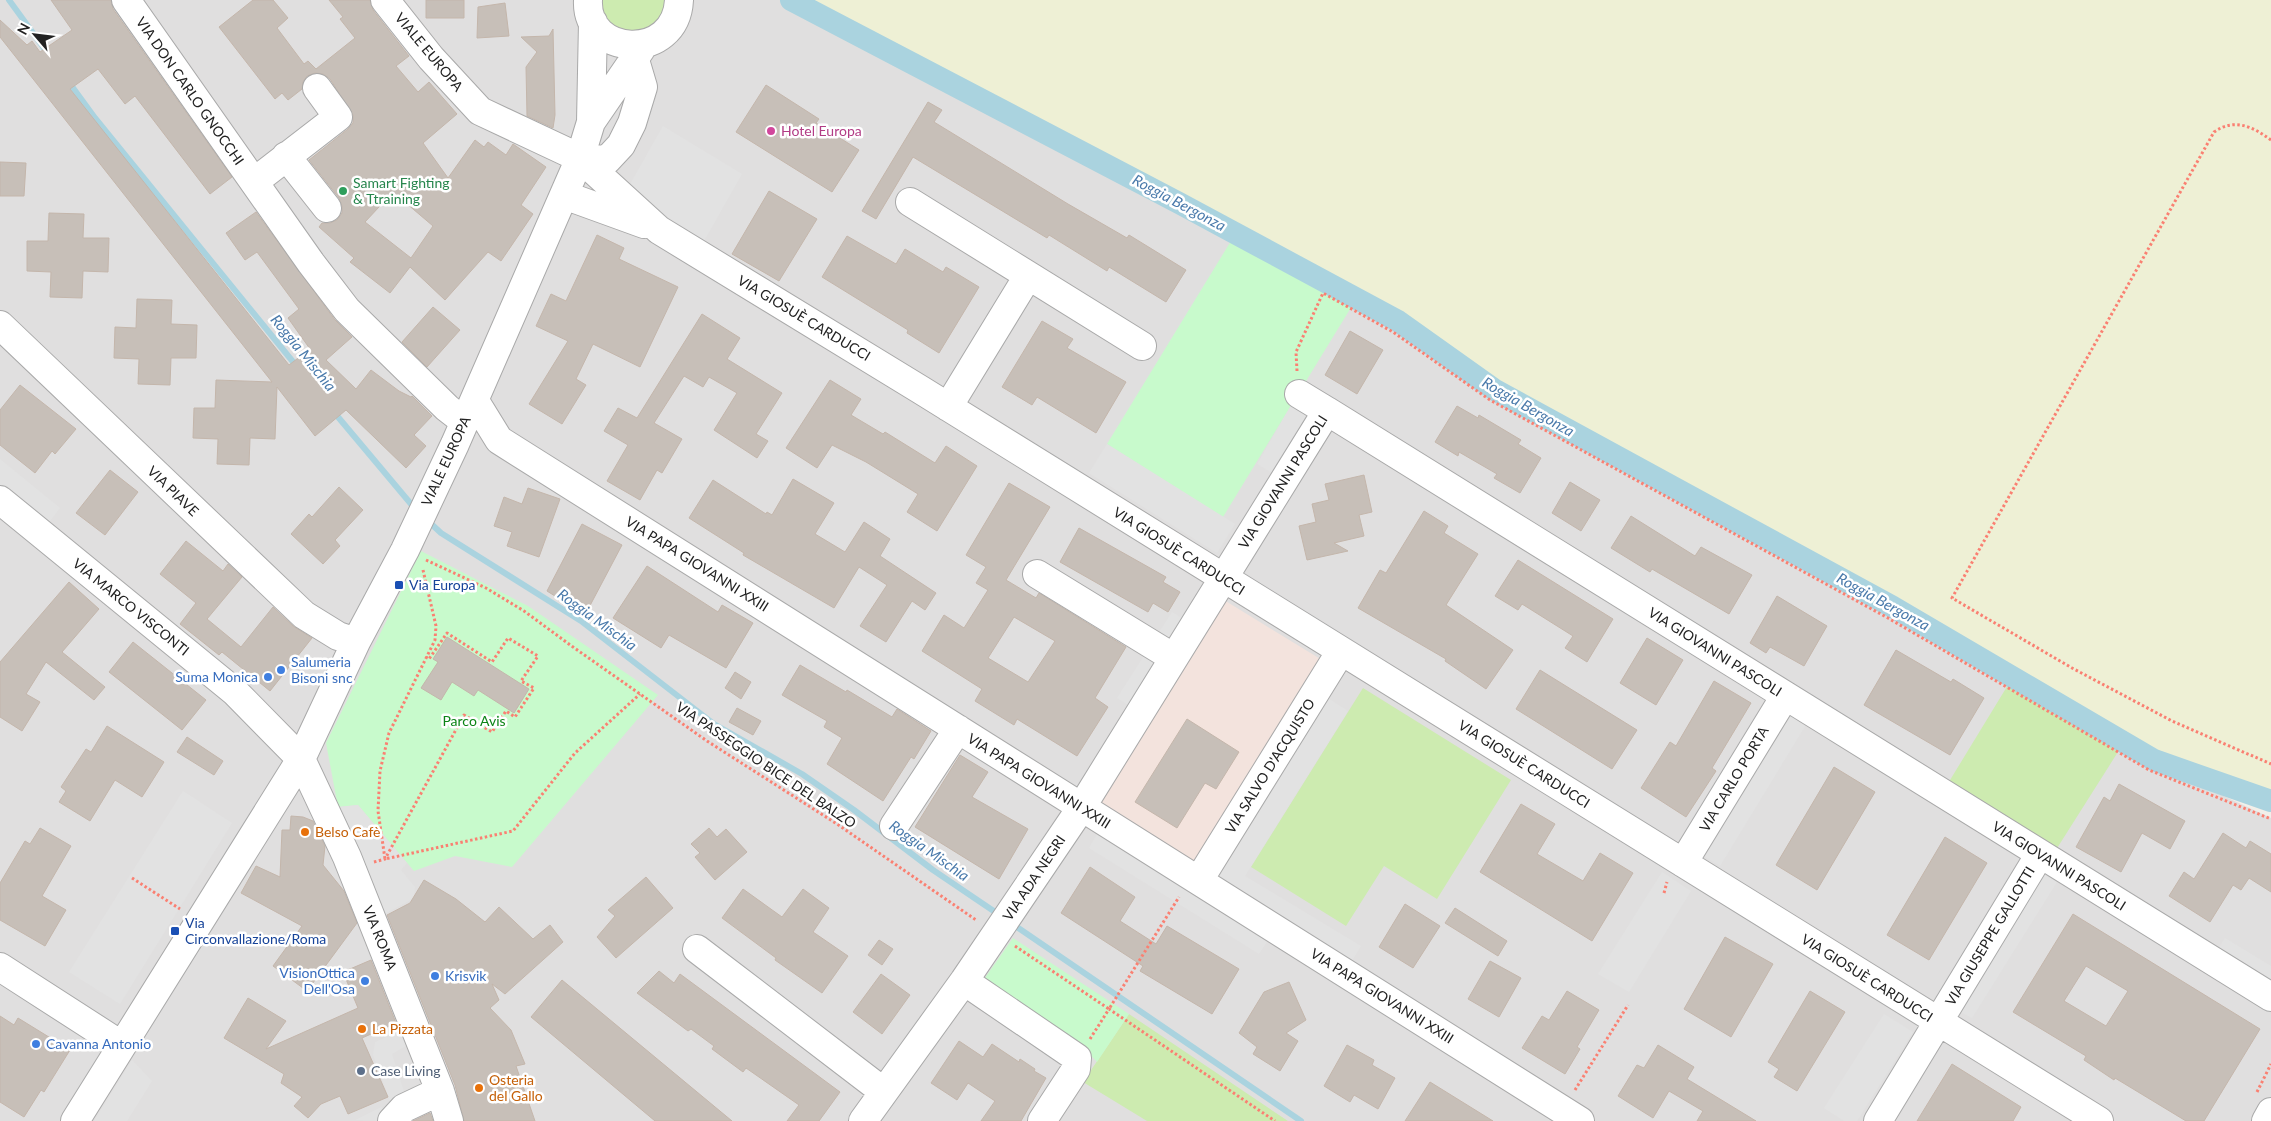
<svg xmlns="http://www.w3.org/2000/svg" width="2271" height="1121" viewBox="0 0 2271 1121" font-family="Lato,sans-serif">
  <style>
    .residential { fill: #e0dfdf }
    .military { fill: #f3e3dd }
    .farmland { fill: #eef0d5 }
    .grass { fill: #cdebb0 }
    .park { fill: #c8facc }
    .parking { fill: #e2e2e2 }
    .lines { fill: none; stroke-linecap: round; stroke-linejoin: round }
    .stream { stroke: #aad3df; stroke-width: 6 }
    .canal { stroke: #aad3df; stroke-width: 22 }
    .building { fill: #c7bfb8; stroke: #c4b6ab; fill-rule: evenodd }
    .minor-casing { stroke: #a9a9a9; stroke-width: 30 }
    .path { stroke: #fa8072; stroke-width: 3; stroke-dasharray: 2.5 2.5; stroke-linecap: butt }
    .minor { stroke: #fff; stroke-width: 28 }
    .hotel-dot { fill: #d1479c; stroke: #fff; stroke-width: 2 }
    .leisure-dot { fill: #2e9e5b; stroke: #fff; stroke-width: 2 }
    .transit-dot { fill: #1a4fb4; stroke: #fff; stroke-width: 2 }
    .shop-dot { fill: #3f7fe0; stroke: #fff; stroke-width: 2 }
    .food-dot { fill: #e8710a; stroke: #fff; stroke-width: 2 }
    .service-dot { fill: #5c6f8a; stroke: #fff; stroke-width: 2 }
    .labels { text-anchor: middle; stroke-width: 5; stroke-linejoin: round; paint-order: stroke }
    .street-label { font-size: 14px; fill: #222; stroke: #fff }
    .hotel-label { font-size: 14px; fill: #b23c85; stroke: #fff; text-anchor: start }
    .leisure-label { font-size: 14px; fill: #27864d; stroke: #fff; text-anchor: start }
    .transit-label { font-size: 14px; fill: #164399; stroke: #fff; text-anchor: start }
    .shop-label { font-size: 14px; fill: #366cbe; stroke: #fff; text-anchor: start }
    .park-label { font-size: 14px; fill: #0c8416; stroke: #fff }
    .food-label { font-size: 14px; fill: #c56008; stroke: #fff; text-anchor: start }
    .service-label { font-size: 14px; fill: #4e5e75; stroke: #fff; text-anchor: start }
    .water-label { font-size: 15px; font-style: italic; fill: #4a7aab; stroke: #fff }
  </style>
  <rect width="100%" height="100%" fill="#f2efe9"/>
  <!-- residential -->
  <path class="residential" d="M0,0H784L1355,301L1396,324L1494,395L1647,481L1892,612L2153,763L2271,818V1121H0Z"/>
  <!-- military -->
  <path class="military" d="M1224,600L1322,660L1193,863L1098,801Z"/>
  <!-- farmland -->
  <path class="farmland" d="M801,0H2271V790L2156,758L1896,605L1498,386L1400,318L1238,229Z"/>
  <!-- grass -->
  <path class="grass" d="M597,0H669L666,15L640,36L609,28Z
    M2011,680L2123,744L2054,853L1947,785Z
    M1363,688L1511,780L1437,899L1384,866L1346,926L1251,867Z
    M1129,1014L1288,1121H1147L1083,1082Z"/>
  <!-- park -->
  <path class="park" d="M1234,236L1355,301L1223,517L1107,444Z
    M421,551L528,606L658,695L512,867L455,856L414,871L358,805L338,807L326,743Z
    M1013,938L1129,1014L1097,1062L1080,1044L982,982Z"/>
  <!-- parking -->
  <path class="parking" d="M663,126L742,174L704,241L625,193Z
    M1294,400L1316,413L1277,476L1257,464Z
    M1107,444L1235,524L1217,553L1089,473Z
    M0,459L60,508L47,525L0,487Z
    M1172,612L1191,624L1136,710L1117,698Z
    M1326,697L1348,711L1245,876L1361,946L1350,964L1213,880Z
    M1787,711L1807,723L1720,866L1700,854Z
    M183,791L232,823L120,1004L69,972Z
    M358,805L407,863L401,870L415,887L414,898L379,917L338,807Z
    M1100,829L1273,933L1259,954L1089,848Z
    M1662,872L1691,891L1629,992L1598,974Z
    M2040,872L2057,882L1972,1018L1955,1009Z
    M2225,938L2271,966V992L2213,957Z
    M1884,1014L1913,1032L1857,1121H1844L1824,1108Z
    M402,1030L409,1044L392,1054L407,1101H390L373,1055L375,1042Z
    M132,1060L152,1081L127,1121H94Z
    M381,1107L392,1116L387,1121L355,1120Z"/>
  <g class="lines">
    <!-- stream -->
    <path class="stream" d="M9,0L49,55
      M68,81L95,118L298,368
      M333,411L416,510
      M427,520L441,533L581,621L714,724L802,774L854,810L933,870L1001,916
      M1011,923L1301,1121"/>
    <!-- canal -->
    <path class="canal" d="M791,0L1179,203L1398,321L1495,390L1893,607L2154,760L2271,801"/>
  </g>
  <!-- building -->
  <path class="building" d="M51,0H111L113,9L232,177L210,194L135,96L125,104L98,69L70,89L289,365L310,349L288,318L299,309L257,252L245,260L226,233L256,212L335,320L352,337L326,360L356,389L371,370L399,391L411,397L412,396L432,416L414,435L426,446L406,468L346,410L315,436L277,387L275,439L250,438L249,465L217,464L218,439L193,438L194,408H215L216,380L272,382L0,37V20L27,45L32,41L40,52L72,30Z
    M253,0H273L288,18L277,28L304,64L308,61L316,69L355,38L340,19L343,17L329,0H370L373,10L409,56L396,66L418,92L429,82L457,114L423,143L448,178L475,140L484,147L488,142L506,155L513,144L546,167L521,205L533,214L501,261L488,252L445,300L410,267L390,293L350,262L354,258L319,227L322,223H330L337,220L342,213V206L339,198L309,160L348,129L353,123V115L330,79L323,74L315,73L307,76L303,82L302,89L288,100L282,93L275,99L219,27ZM393,192L433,226L411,258L365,222Z
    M426,0H464V18H426Z
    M505,3L509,36L477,38L478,7Z
    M553,29L555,115L553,128L527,116L526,67L537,52L521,37L549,36Z
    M766,85L819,119L816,123L859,150L832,192L736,132Z
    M928,102L942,110L934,122L1068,204L1127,238L1129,235L1186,270L1166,302L1109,267L1107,271L1049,235L1047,238L913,157L876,219L862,211Z
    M0,162L26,163L24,196H0Z
    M769,191L817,219L779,281L732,254Z
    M49,213L84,214L83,238H109L108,272L83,271L82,298L50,297L51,272L27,271V241H48Z
    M597,235L624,248L619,259L678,287L640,367L593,344L576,379L586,385L562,424L529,404L568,341L536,326L551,294L566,301Z
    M847,236L896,264L905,249L943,272L946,267L979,287L939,353L907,333L908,330L822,277Z
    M137,299L172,300L171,324L197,325L196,358H171L170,385L138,384L139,359L114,358L115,327L136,328Z
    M433,307L460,330L427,367L402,342Z
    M702,314L740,338L727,359L782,393L756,434L768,441L757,458L714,430L737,393L709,377L703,387L684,376L654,423L682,439L662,473L657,470L640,500L607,481L628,445L604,431L618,408L637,418Z
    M1042,321L1073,339L1067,348L1126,382L1096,433L1037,397L1032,405L1002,387Z
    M1350,331L1383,350L1357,394L1325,375Z
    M830,380L861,399L851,415L883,434L885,432L935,463L946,446L977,466L937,531L907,512L918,494L866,462L832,445L817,468L786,448Z
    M20,385L76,429L55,454L52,451L35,473L0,445V410Z
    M1457,406L1478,418L1479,415L1521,440L1518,444L1541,458L1520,493L1494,478L1497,474L1459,452L1458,456L1435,442Z
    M110,470L138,492L105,535L76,513Z
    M1364,475L1372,512L1359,515L1364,536L1334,543L1348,551L1307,560L1299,526L1316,522L1312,504L1329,500L1325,484Z
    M793,479L834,503L815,534L845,552L864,522L890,539L880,556L936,593L925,610L912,601L886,642L860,626L887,585L859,567L834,608L743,555L744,553L689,518L713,480L766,514L767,512L772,515Z
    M1570,482L1600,500L1581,531L1552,513Z
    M1009,483L1050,507L1006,580L1036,598L1039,593L1126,647L1095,698L1108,707L1077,756L1017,719L1014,725L975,701L982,689L922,651L944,615L964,628L988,590L976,583L986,567L966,555ZM1014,617L1055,641L1028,682L988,658Z
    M339,487L363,510L335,540L340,546L323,564L291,534L309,514L312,517Z
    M528,488L560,499L539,557L507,546L512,532L494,526L504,497L522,504Z
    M1424,511L1448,526L1444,533L1478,554L1446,605L1513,650L1486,689L1445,661L1446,659L1358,608L1380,570L1386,573Z
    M1631,516L1695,556L1701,547L1752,575L1729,614L1652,569L1650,572L1611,548Z
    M582,524L622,545L585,615L547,591Z
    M1079,528L1166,577L1163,582L1180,592L1168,612L1153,603L1148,612L1060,562Z
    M186,541L223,571L228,564L242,577L207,619L241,647L273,607L293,626L312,638L270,691L222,652L219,655L180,624L196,603L160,574Z
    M1518,560L1613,619L1587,662L1565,648L1573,636L1522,604L1518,610L1495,596Z
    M647,566L718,612L722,605L753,623L726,668L669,635L661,648L613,618Z
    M69,582L99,609L62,652L105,687L94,700L46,662L26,694L40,702L22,731L0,717V662Z
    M1777,596L1827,626L1804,666L1770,647L1766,653L1750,643Z
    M447,637L529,689L514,713L478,690L474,696L452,682L441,700L421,688L438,662L433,659Z
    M1647,638L1683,660L1656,705L1620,683Z
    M133,642L206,700L182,730L109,672Z
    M1896,650L1951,682L1953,679L1984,698L1950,755L1864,705Z
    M800,665L846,692L847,690L892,717L897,709L931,731L914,759L911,757L883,801L827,764L842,738L824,727L827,721L782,695Z
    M1540,670L1637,730L1612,769L1516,709Z
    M735,672L751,682L741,699L725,688Z
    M1714,681L1751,703L1712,768L1716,771L1686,817L1641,788L1670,742L1676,746Z
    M737,708L761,721L753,735L729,722Z
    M1187,719L1239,752L1216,789L1205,783L1177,828L1135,802Z
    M107,726L164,762L142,797L115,780L90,821L59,802L66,791L61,787L86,749L91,752Z
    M187,737L223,761L214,775L177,752Z
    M960,755L988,772L972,797L1028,829L999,879L915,827Z
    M1834,767L1875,792L1817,890L1776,865Z
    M2119,784L2185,821L2170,849L2142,833L2121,872L2076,847L2104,797L2110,801Z
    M1521,804L1555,824L1537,854L1583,881L1600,853L1633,873L1592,941L1480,872Z
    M291,816L303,817L313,821L325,846L323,865L344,891L357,923L307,991L273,966L302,926L241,893L256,866L280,877L282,830H290Z
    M40,828L71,846L42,896L66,910L45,946L0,920V883L25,841L30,844Z
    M709,828L717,837L726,829L747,852L715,880L695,857L700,853L691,844Z
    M2223,833L2246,848L2250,841L2271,854V892L2249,878L2241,890L2233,885L2210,922L2169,896L2184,872L2194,879Z
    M1945,837L1987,863L1929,960L1887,935Z
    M1090,867L1135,897L1120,921L1156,944L1167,926L1239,969L1212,1014L1140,971L1143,966L1061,913Z
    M646,877L673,908L616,958L597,937L615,916L608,910Z
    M424,880L456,899L485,922L499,907L533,939L550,925L563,942L505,994L492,984L499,1000L490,1008L511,1030L525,1064L516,1066L535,1121H464L455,1085L387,915L410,903Z
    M743,889L782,917L803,889L829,908L813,932L848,956L822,993L775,960L776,958L722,918Z
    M1405,904L1440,926L1413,968L1379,947Z
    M1455,908L1507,941L1498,956L1445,923Z
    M2073,914L2260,1029L2204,1121H2186L2115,1078L2114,1080L2084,1060L2086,1056L2013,1012ZM2086,966L2128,991L2106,1026L2064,1001Z
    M1725,937L1773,964L1731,1037L1684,1009Z
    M879,940L893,949L882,965L868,955Z
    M371,960L396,1023L362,1038L388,1097L348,1114L340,1096L321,1104L308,1118L294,1106L302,1097L281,1083L284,1074L224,1038L248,998L286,1021L266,1049L358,1008L343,972Z
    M1490,961L1521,978L1499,1017L1468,999Z
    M659,971L674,983L680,974L840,1092L819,1121H787L799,1105L746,1068L743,1072L712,1049L714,1046L691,1029L688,1031L637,993Z
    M881,974L910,995L882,1034L853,1012Z
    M562,980L732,1121H655L531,1017Z
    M1289,982L1306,1020L1286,1033L1298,1041L1280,1071L1253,1054L1257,1047L1239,1033L1264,992Z
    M1567,991L1599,1010L1577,1047L1580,1049L1565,1074L1522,1048L1542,1016L1549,1020Z
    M1810,991L1845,1012L1797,1091L1774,1077L1779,1069L1768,1062Z
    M0,1016L14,1025L18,1018L70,1050L44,1092L41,1090L24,1117L0,1102Z
    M959,1041L983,1057L992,1044L1019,1062L1020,1059L1035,1069L1034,1071L1046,1078L1021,1121H981L995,1101L968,1083L957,1100L931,1083Z
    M1347,1045L1374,1060L1372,1065L1395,1078L1378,1109L1354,1095L1350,1102L1324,1086Z
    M1658,1045L1694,1067L1687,1079L1756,1121H1697L1703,1111L1669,1091L1653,1118L1618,1096L1637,1065L1644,1068Z
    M1952,1064L2021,1107L2013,1121H1917Z
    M1430,1082L1493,1121H1405Z
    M430,1113L433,1121H413Z"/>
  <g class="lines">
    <!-- minor casing -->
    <g class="minor-casing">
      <path id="minor" d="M126,0L311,263L347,310L447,408L465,422
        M385,0L431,58L480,111L580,158L659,230L921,390L2099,1121
        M588,0C585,57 676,62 679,0
        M591,122L641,49
        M286,156L327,208
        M580,158L607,160L621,145L632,123L643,87L635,60
        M254,182L338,117L317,88
        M564,195L644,224
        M910,202L1142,346
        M0,325L304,615L338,636L356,642
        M1299,394L1327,411
        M475,401L499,440L1580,1121
        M948,407L1028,276
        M0,500L235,692L301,759L347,857L440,1091L449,1121
        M1037,574L1174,658
        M894,826L958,729
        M1683,863L1785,696
        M1199,880L1341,651
        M697,949L884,1092
        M0,967L121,1045
        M964,981L1077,1058L1076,1069L1042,1121
        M75,1121L301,759L356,642L405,550L455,444L580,158L591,122L593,22
        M392,1121L404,1108L440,1091
        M863,1121L964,981L1081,808L1327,411L2271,997
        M1878,1121L2040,854
        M2266,1121L2271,1112"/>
    </g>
    <!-- path -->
    <path class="path" d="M2271,140C2252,126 2234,118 2214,132L1952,598L2072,668L2172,721L2271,764
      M1297,371L1296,352L1323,293L1393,332L1490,400L1888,618L2149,770L2271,819
      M426,560L486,588L524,611L573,647L707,741L837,824L976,920
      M423,570L436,626L435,640L389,733L380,771L378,811L385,859L513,831L575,753L640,694
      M374,862L385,859L464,715L492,732L506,711L515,717L534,688L521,681L538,656L508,638L492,662L447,633L429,659L426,657
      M132,878L180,909
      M1664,893L1667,882
      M1015,946L1109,1009L1179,897
      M1090,1039L1109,1009L1275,1121
      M1575,1090L1628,1005
      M2257,1092L2271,1064"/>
    <!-- minor -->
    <use href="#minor" class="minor"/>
  </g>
  <!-- markers -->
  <circle class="hotel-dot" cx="771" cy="131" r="5"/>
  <circle class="leisure-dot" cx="343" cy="191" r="5"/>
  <g class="transit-dot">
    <rect x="394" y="580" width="10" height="10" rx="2.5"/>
    <rect x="170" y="926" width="10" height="10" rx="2.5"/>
  </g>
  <g class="shop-dot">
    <circle cx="281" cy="670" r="5"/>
    <circle cx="268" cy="677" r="5"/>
    <circle cx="435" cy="976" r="5"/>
    <circle cx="365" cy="981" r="5"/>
    <circle cx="36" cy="1044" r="5"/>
  </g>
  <g class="food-dot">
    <circle cx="305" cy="832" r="5"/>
    <circle cx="362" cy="1029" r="5"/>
    <circle cx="479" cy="1088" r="5"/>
  </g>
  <circle class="service-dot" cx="361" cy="1071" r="5"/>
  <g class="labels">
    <!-- street labels -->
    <g class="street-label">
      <text transform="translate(429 52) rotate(50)" y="5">VIALE EUROPA</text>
      <text transform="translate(190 91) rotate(55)" y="5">VIA DON CARLO GNOCCHI</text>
      <text transform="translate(804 318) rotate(31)" y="5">VIA GIOSUÈ CARDUCCI</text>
      <text transform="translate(446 461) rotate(-65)" y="5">VIALE EUROPA</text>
      <text transform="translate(1283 482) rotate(-58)" y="5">VIA GIOVANNI PASCOLI</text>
      <text transform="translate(173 491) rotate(44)" y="5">VIA PIAVE</text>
      <text transform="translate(1179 551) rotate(32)" y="5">VIA GIOSUÈ CARDUCCI</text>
      <text transform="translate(697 564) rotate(32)" y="5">VIA PAPA GIOVANNI XXIII</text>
      <text transform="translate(131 607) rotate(39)" y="5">VIA MARCO VISCONTI</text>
      <text transform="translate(1715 652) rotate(32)" y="5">VIA GIOVANNI PASCOLI</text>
      <text transform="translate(1524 764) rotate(32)" y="5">VIA GIOSUÈ CARDUCCI</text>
      <text transform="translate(766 765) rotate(34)" y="5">VIA PASSEGGIO BICE DEL BALZO</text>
      <text transform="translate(1270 766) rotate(-58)" y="5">VIA SALVO D'ACQUISTO</text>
      <text transform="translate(1734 779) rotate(-59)" y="5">VIA CARLO PORTA</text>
      <text transform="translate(1039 781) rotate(32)" y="5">VIA PAPA GIOVANNI XXIII</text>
      <text transform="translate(2059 866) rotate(32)" y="5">VIA GIOVANNI PASCOLI</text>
      <text transform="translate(1034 878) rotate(-56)" y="5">VIA ADA NEGRI</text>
      <text transform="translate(1990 936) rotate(-59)" y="5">VIA GIUSEPPE GALLOTTI</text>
      <text transform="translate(380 938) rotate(68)" y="5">VIA ROMA</text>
      <text transform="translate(1867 978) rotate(32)" y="5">VIA GIOSUÈ CARDUCCI</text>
      <text transform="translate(1382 996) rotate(32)" y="5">VIA PAPA GIOVANNI XXIII</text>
    </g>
    <!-- hotel labels -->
    <g class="hotel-label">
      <text x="781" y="136">Hotel Europa</text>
    </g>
    <!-- leisure labels -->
    <g class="leisure-label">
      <text x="353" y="188">Samart Fighting<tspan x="353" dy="16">&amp; Ttraining</tspan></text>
    </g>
    <!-- transit labels -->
    <g class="transit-label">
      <text x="409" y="590">Via Europa</text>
      <text x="185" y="928">Via<tspan x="185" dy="16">Circonvallazione/Roma</tspan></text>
    </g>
    <!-- shop labels -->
    <g class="shop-label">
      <text x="291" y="667">Salumeria<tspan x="291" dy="16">Bisoni snc</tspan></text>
      <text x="258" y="682" text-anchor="end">Suma Monica</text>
      <text x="355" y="978" text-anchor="end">VisionOttica<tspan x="355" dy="16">Dell'Osa</tspan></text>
      <text x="445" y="981">Krisvik</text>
      <text x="46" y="1049">Cavanna Antonio</text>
    </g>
    <!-- park labels -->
    <g class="park-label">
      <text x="474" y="726">Parco Avis</text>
    </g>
    <!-- food labels -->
    <g class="food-label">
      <text x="315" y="837">Belso Cafè</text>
      <text x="372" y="1034">La Pizzata</text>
      <text x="489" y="1085">Osteria<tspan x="489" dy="16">del Gallo</tspan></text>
    </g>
    <!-- service labels -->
    <g class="service-label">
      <text x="371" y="1076">Case Living</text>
    </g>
    <!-- water labels -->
    <g class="water-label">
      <text transform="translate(1179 203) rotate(28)" y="5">Roggia Bergonza</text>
      <text transform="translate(303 353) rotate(51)" y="5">Roggia Mischia</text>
      <text transform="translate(1528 407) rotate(30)" y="5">Roggia Bergonza</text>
      <text transform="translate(1883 602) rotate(29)" y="5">Roggia Bergonza</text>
      <text transform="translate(597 620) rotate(36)" y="5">Roggia Mischia</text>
      <text transform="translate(929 851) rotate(35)" y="5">Roggia Mischia</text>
    </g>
  </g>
  <!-- north arrow -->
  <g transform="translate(35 35) rotate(298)" stroke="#ffffff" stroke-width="4" paint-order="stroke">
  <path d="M0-4L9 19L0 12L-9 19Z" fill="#222222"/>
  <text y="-8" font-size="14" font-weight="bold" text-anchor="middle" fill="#222222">N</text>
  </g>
</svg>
